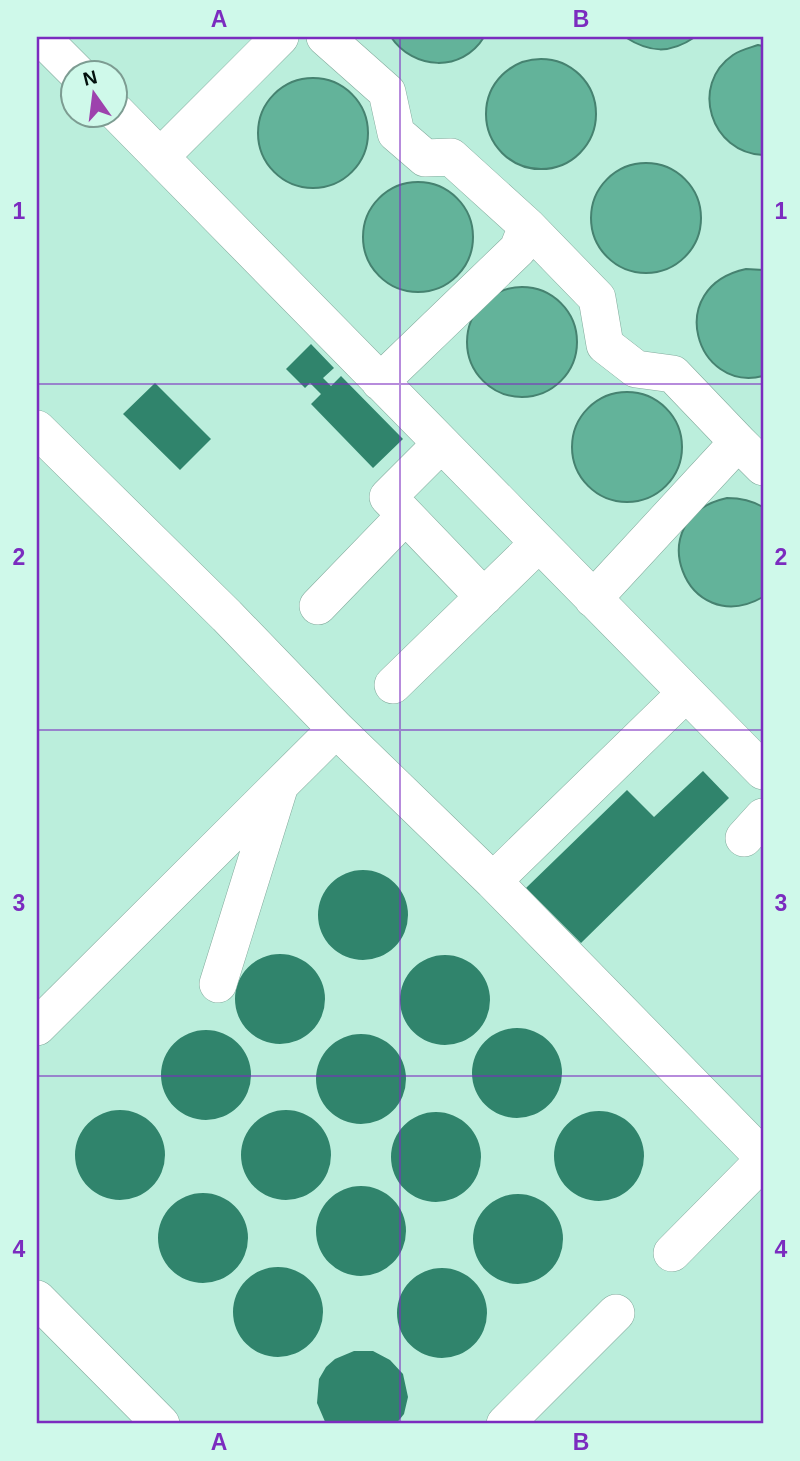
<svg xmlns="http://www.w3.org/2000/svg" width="800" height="1461" viewBox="0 0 800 1461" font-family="Helvetica,sans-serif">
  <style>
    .built { fill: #bbeedc; fill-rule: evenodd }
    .water { fill: #63b39a; stroke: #468270; stroke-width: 2 }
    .building { fill: #30846c }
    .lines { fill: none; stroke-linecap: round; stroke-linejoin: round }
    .minor-casing { stroke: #83ab9d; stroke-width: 38 }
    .minor { stroke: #fff; stroke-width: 37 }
    .grid { fill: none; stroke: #7b2cbf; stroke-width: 2; stroke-opacity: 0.55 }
    .neatline { fill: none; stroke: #7b2cbf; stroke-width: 2.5 }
    .grid-label { font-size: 23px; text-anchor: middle; font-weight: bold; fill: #7b2cbf }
  </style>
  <rect width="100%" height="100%" fill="#cff9ea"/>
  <!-- built -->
  <path class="built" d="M37,37H763V1424H37ZM74,74H116V116H74Z"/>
  <!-- water -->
  <path class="water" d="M391,37H484C462,73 413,70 391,37Z
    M625,37H695C670,54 650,53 625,37Z
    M758,45L763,46V155C711,153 689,85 733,55C740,50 749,48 758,45Z
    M486 114a55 55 0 1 1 110 0a55 55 0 1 1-110 0Z
    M258 133a55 55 0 1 1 110 0a55 55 0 1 1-110 0Z
    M591 218a55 55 0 1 1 110 0a55 55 0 1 1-110 0Z
    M363 237a55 55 0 1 1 110 0a55 55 0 1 1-110 0Z
    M746,269L763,270V376C696,393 663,287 746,269Z
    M467 342a55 55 0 1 1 110 0a55 55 0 1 1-110 0Z
    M572 447a55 55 0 1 1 110 0a55 55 0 1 1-110 0Z
    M727,498C741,498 751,500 763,507V597C686,641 638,517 727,498Z"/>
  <!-- building -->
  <path class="building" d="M311,344L334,368L323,378L331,386L341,376L403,439L373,468L311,404L321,394L310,383L305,388L286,369Z
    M155,383L211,439L180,470L123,414Z
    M703,771L729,798L581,943L526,888L627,790L654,817Z
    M318 915a45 45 0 1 1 90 0a45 45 0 1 1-90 0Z
    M235 999a45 45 0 1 1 90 0a45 45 0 1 1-90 0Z
    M400 1000a45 45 0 1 1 90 0a45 45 0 1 1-90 0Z
    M472 1073a45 45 0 1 1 90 0a45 45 0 1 1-90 0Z
    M161 1075a45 45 0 1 1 90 0a45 45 0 1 1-90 0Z
    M316 1079a45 45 0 1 1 90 0a45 45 0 1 1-90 0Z
    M75 1155a45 45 0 1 1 90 0a45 45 0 1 1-90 0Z
    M241 1155a45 45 0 1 1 90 0a45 45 0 1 1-90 0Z
    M554 1156a45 45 0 1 1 90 0a45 45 0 1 1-90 0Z
    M391 1157a45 45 0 1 1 90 0a45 45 0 1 1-90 0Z
    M316 1231a45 45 0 1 1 90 0a45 45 0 1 1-90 0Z
    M158 1238a45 45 0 1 1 90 0a45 45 0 1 1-90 0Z
    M473 1239a45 45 0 1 1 90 0a45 45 0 1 1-90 0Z
    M233 1312a45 45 0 1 1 90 0a45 45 0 1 1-90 0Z
    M397 1313a45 45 0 1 1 90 0a45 45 0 1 1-90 0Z
    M354,1351H373L390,1360L403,1374L408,1397L404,1414L396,1424H326L317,1403L319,1379L326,1367L335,1359Z"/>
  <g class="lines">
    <!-- minor casing -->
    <g class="minor-casing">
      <path id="minor" d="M41,37L78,74
        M325,37L387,92L396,133L425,158L451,157L527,226L518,249L380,382
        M116,112L763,771
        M160,157L280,37
        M527,226L597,298L605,345L636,369L673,374L738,442L593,599
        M37,429L227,616L336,729L493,881L763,1157
        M738,442L763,467
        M441,444L388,497L484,597
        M318,606L405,516
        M393,685L539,543
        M744,838L763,817
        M493,881L686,693
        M218,984L279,788
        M37,1027L336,729
        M672,1253L763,1161
        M37,1299L161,1424
        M505,1424L616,1313"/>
    </g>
    <!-- minor -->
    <use href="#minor" class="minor"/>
  </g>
  <!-- grid -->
  <path class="grid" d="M400,37V1424M37,384H763M37,730H763M37,1076H763"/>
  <!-- border -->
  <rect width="800" height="1461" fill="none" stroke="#cff9ea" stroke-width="77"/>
  <!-- north arrow -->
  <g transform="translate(94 94) rotate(346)"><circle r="33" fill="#cff9ea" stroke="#7d9c92" stroke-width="2"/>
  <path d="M0-5L12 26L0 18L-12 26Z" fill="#9d42ad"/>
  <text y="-10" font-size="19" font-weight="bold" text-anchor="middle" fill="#03110d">N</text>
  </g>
  <rect x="38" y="38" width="724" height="1384" class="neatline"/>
  <g class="grid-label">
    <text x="219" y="27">A</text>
    <text x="581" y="27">B</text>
    <text x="19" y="219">1</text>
    <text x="781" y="219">1</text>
    <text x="19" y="565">2</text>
    <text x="781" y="565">2</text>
    <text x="19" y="911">3</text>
    <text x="781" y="911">3</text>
    <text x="19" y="1257">4</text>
    <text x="781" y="1257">4</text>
    <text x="219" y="1450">A</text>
    <text x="581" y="1450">B</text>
  </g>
</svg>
